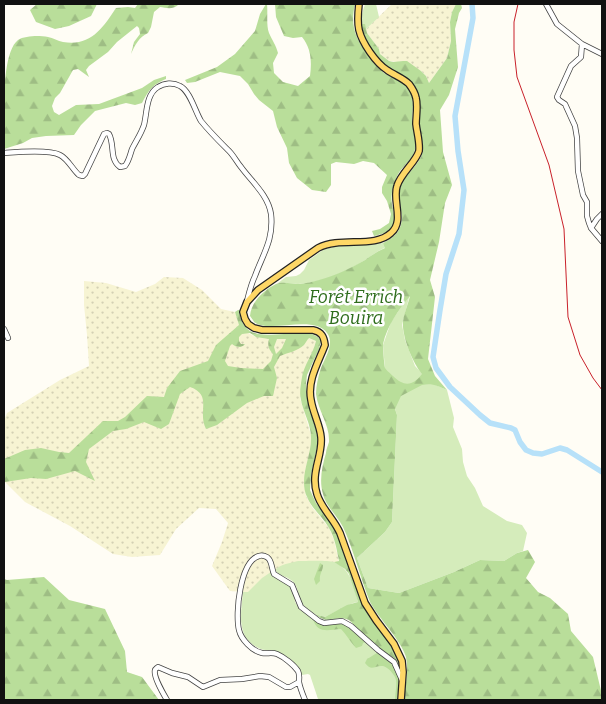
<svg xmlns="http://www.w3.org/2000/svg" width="606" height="704" viewBox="0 0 606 704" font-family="Bitter,serif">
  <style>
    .farmland { fill: url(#farmland-dots) }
    .grass { fill: #d5ecbb }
    .forest { fill: url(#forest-firs); fill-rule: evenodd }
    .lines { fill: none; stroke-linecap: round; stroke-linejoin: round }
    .river { stroke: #b7e1f9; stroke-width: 5.5 }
    .minor-casing { stroke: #444; stroke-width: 6 }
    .major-casing { stroke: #222; stroke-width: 8 }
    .minor { stroke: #fff; stroke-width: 4.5 }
    .major { stroke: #fed766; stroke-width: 5.5 }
    .rail { stroke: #c9212a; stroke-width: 1 }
    .labels { text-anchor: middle; stroke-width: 5; stroke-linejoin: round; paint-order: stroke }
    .park-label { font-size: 18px; font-style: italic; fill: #2e6d1c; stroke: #fff }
  </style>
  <defs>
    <pattern id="farmland-dots" width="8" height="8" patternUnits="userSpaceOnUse" patternTransform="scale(1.25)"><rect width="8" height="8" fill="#f7f4d3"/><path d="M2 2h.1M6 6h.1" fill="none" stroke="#d3d0b4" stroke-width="1.8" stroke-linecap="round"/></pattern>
    <pattern id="forest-firs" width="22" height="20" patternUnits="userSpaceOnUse" patternTransform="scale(1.25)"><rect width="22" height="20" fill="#b9de9a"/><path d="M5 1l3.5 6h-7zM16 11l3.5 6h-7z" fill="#9ebd84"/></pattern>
  </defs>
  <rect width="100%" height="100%" fill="#fffdf5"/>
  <!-- farmland -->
  <path class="farmland" d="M392,4H456L452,12L450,22L451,41L447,58L429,83L426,76L421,71L403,61L398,62L389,61L380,54L379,49L367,33L365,30Z
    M164,277L183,278L202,290L221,309L235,312L239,324L246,332L256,337L309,338L316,341L300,398L311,435V447L306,467L304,483L306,496L312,507L329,528L334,540L339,562H327L275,570L276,578L286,583L294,594L295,602L298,608L309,615L335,682L241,622L243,592L230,591L212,566L222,542L228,523L216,509L199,508L176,529L160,555L132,557L113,554L70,526L25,502L4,481V421L7,413L60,380L89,366L87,335L84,305V281L106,283L136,292L155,284Z"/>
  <!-- grass -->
  <path class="grass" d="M365,4H376L379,17L365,30V24H361L362,14Z
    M383,243L386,247C378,251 372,255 365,260C346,272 321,283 298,284C291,284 285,283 278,283L286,277L296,276L300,274L304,270L309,260L323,250L340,245H369Z
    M410,294L402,325L405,340L415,366L431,383L447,390L454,418L453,427L462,449L463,462L467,476L475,488L483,506L507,521L522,525L527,533L523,551L517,553L504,561L480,560L454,572L399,593L368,588L357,558L385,532L392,522L397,415L386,381L383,345L391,322Z
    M298,561C306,561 328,560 334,562C351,569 354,587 358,602L353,603L325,617L318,615H316C311,611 305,608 301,602C297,594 299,586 291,580C286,576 279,576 275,570C281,564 290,563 298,561Z
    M271,572L276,578L289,585L293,589L295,602L300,610L309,615L318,623L324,625L336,623L365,642L376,652L392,663L399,679L397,700H315L318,699L310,675L308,674L302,675C298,665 288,655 277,652C273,650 270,651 266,650C257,650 245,640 243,631C239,619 242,605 243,592H248L262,578Z"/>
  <!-- forest -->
  <path class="forest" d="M37,4H97L91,16L69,26L55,29L36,22L30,10Z
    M138,4H179C174,10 166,8 160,7L154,12L151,27L148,33C139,37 135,45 131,54L134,42L140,34L139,28L137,26L117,42L108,52L89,66L86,70L89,77L78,69L73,70L60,93L55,98L52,106L54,112L59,115L76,105L99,104L142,88L154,80L166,76V79C152,85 149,90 142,103L135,105L126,103L95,111L81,125L74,135L46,136L32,138L23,143L4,149C4,126 0,54 18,40C22,37 31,36 37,36C40,36 45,36 48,37C53,38 58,41 63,42C90,47 103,28 116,8L128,7L135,8Z
    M266,4H267C268,13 266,25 269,33C272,40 276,45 278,53L273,63L274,73L283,82L298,86L310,76C312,61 311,48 302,37L293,38L284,36L276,17L275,4H355C350,25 355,39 369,56C374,62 378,68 384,73C395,80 409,82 412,97C414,105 412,114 412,123C413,130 417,143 415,149C414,158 405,164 400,171C396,177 393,185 392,192C388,213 409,228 374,236L372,231L380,229L389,223L391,214L387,201L382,193V187L387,175L374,163L363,161L354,164L336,162L331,164V185L326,192L312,190L297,178L289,163L287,148L277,127L273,111L259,100L254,94L248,84L240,76L220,72L195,82L187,83L185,80L217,67L235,54L255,31L260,14Z
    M456,4H461L462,8L459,13L455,29L458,67L449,95L440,110L443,152L452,185L445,203L439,242L430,280L435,297L428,359L435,376L447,390C437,386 433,383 422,385L401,396L395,409L397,415L392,522L385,532L357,558L368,588L399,593L454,572L480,560L504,561L517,553L528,550L535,562L526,578L538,592L550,598L568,614L571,631L593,657L602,695V700H404C405,687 409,671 406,657C401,640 379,619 370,602C360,577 354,551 343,527C337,515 326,507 323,494C319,481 322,466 326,453C326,449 328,446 329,442C330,425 318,411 316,394C316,386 318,377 321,368C325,358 335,343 327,333C314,314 269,334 254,322C254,321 250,316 250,316C251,302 264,290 276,284C283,281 292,284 300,284C306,283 313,282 319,280C335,276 351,268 365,260C372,255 378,251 385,248L383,243C398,236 404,227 401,210C400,203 398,198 399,191C402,175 422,165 423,149C423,142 420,136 420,130C418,115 423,99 414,85C408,76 398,74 389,68C376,60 363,38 361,24H365L367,33L379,49L380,54L389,61L393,62L403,61H407L421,71L426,76L429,83L447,58L451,41L450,22L452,12ZM410,296C408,305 402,317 403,327C404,341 413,363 422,374C413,386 404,387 393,376C391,374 386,370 385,368C384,364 383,348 383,344C387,326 399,309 410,296Z
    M238,310H239C243,339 263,335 284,334C294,333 303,333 312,334L318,337L321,341L319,349L307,375L306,384L307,398L316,430L318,442L311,475L310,490L316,503L335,528L366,610C375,627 398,649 400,667L394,658L378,648L349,620C336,614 330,626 316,615H318L325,617L347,605L358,602L349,574L345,569L334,562L339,561C337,551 335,538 329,528C323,517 312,509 307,497C298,477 312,456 311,437C311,424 303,412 301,400C299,393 301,384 302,377C304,365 313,354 316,341L309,338C307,340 306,342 304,345C298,351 287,353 280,356L274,367L277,378L273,396H264L247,403L217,425L206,429C197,412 213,395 190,387L180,394L169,424L161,429L144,422L126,429L113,431L89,449L86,462L95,481L75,471L46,479L31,478L5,482L4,481V459L25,450L41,448L59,452L69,453L103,421H118L125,417L147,396L164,397L167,388L180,371L208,361L216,345L239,325L235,312ZM250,333L256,337L269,339C267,346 269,349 273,354L271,361L263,369L241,368L228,366L225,361L230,346L232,344C236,347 241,349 245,344H241L239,341V337L242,334ZM277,339H286L282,348L276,354L274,347Z
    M320,563L323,565C323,571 319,574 320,581L316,585L314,579Z
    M44,577L69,600L105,609L125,651L127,672L142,677L159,700H4V579L7,580Z
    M313,619C328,632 331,619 343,623C352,626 359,636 365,642L363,643L362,646L356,648C350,642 347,635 341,629C328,630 317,634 313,619Z
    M377,653L392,663L399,679L397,700H395C395,694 397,686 396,680C395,675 388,667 383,666C374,665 372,672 365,663L367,659C371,657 373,655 377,653Z"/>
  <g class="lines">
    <!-- river -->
    <path class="river" d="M472,4L473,18L455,116L458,151L464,190L459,234L446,274L440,310L433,357L436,368L450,387L480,415L490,423L511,428L515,430L520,442L526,450L533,453L542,454L560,448L567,450L602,472"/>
    <!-- minor casing -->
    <g class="minor-casing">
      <path id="minor" d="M546,4L557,24L582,44L602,54
        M582,44L581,57L571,66L557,97L559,100L565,104L575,126L577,138L578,171L583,195L587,202V216L589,223L591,228L602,241
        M4,153C17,152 49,149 60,155C68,159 73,170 79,175L83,176L85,174L104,134L107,133L109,134C115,145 109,159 120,167L125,166C129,161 130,155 132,149C136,141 141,134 144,125C147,113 146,94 158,87C164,83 173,82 180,86C190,91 195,111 201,121C209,131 218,140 227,149C233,154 236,161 241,167C252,182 268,195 271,214C274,239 263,254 255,276C251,284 249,293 247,301
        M591,228L597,219L602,214
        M4,329L8,338
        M167,700C164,695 153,676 155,670C155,669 157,668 158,667L172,673L188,677L203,687L220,680L242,679L260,676L269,677L286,687H290L299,682
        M305,700C303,695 300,688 299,682C299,678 300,675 298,671C294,665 284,657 277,654C272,652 267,654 262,653C252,651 241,639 239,630C235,614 240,561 259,556C262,555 267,556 269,559C272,563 272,570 274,574L292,585L301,607L319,621L324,623L342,621L351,626L378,650L394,662L402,680"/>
    </g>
    <!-- major casing -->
    <g class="major-casing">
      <path id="major" d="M359,4C358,13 357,21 359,30C362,43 376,63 387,70C394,75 403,78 409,84C412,88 415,93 416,98C418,106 416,116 416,124C417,133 420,142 419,151C416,162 401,173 397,186C392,201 405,221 391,233C374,249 341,236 318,248L258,290L247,302L243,312L245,319L248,324L254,328L262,330H313C322,332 324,337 325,345C318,363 307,381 311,400C313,413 320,425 321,437C323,456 310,472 317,494C321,508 334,519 340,533L365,603L376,620L394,644L402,661L403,672L401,700"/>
    </g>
    <!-- minor -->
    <use href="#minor" class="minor"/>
    <!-- major -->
    <use href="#major" class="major"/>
    <!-- rail -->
    <path class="rail" d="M518,4L514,22V50L517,77L549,165L564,229L568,317L580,355L593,378L602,390"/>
  </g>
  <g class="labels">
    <!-- park labels -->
    <g class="park-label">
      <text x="356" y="303">Forêt Errich<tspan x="356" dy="21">Bouira</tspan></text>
    </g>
  </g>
  <!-- border -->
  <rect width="606" height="704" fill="none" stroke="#111111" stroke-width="10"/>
</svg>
